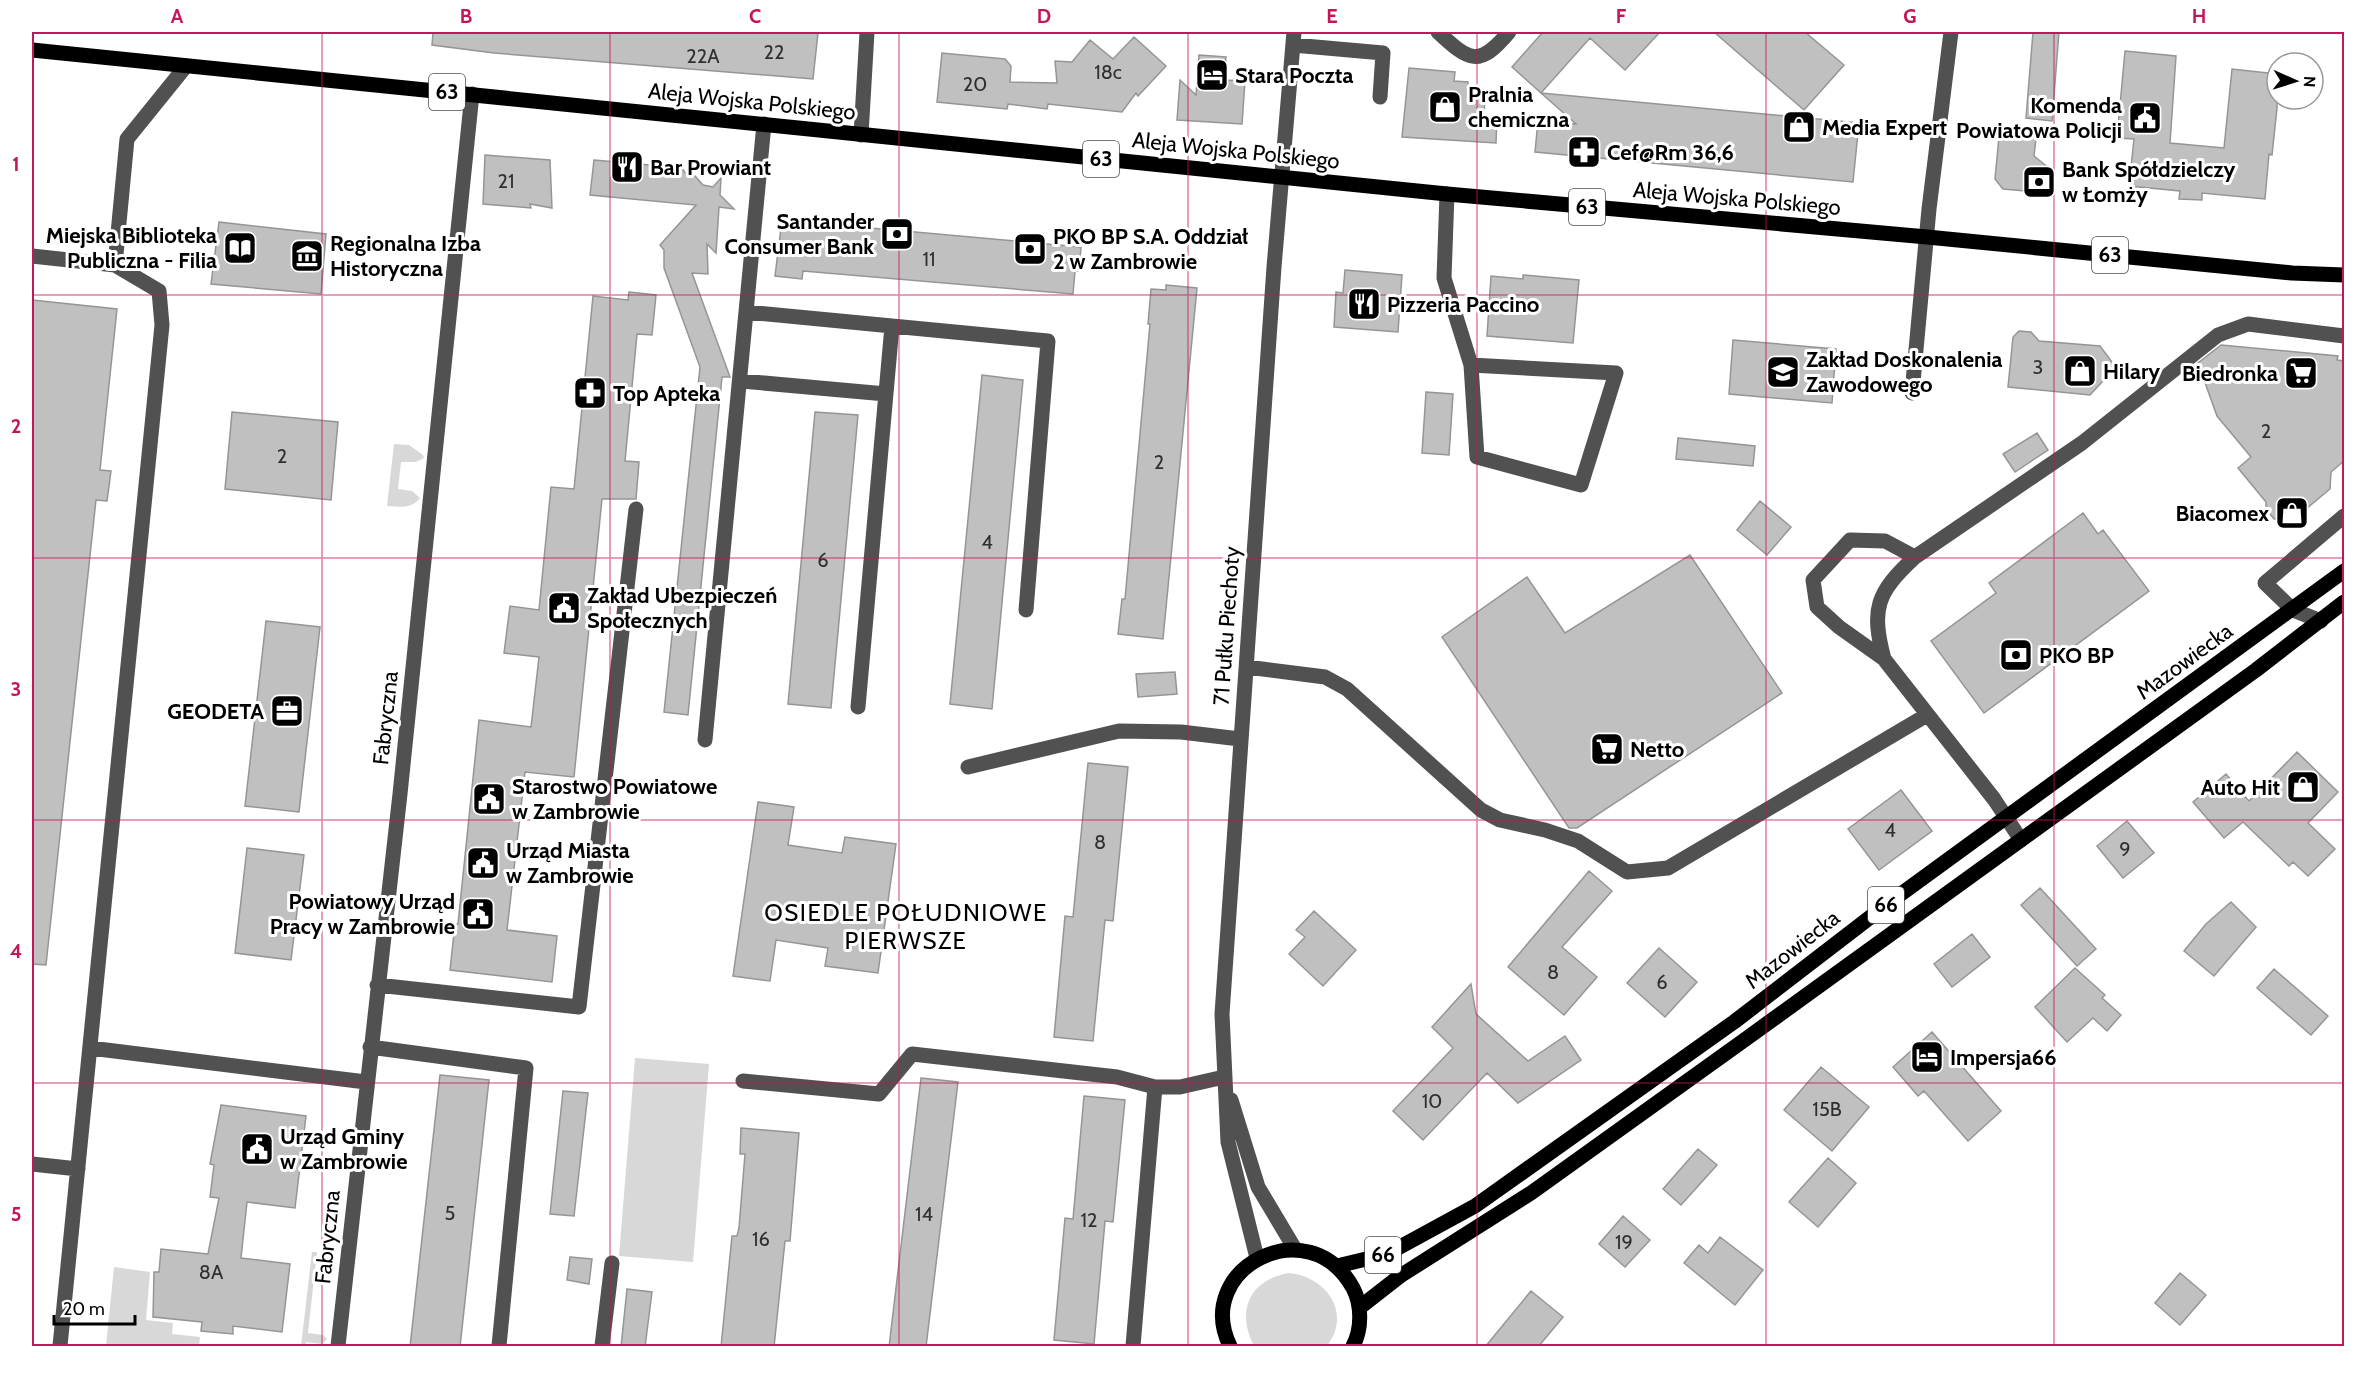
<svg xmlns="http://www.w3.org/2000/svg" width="2376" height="1378" viewBox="0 0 2376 1378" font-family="Cabin,sans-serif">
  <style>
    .green { fill: #d8d8d8 }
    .building { fill: #c0c0c0; stroke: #959595; stroke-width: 1.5 }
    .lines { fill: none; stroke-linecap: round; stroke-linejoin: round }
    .minor { stroke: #515151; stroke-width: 15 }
    .major { stroke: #000; stroke-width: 15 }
    .grid { fill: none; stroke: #c2185b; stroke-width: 1.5; stroke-opacity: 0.55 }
    .labels { text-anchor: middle; stroke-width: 6; stroke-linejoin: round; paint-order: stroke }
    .number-label { font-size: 20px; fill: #303030 }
    .shield { fill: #fff; stroke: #4c4c4c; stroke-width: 1.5 }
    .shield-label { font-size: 21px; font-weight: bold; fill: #000 }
    .poi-label { font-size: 22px; font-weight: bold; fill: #000; stroke: #fff; text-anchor: start }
    .street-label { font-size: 22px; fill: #000; stroke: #fff }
    .neighbourhood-label { font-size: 24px; letter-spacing: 1.5px; fill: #000; stroke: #fff }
    .neatline { fill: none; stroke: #c2185b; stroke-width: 2 }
    .grid-label { font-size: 20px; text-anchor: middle; font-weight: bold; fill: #c2185b }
  </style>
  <rect width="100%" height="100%" fill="#fff"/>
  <!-- green -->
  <path class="green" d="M394,444L409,445L423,455L424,458L416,462H401L398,489L412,491L420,498C411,509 400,507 387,506Z
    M635,1058L709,1064L693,1262L619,1256Z
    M312,1252H317L308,1333L323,1335L327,1339L322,1344L306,1342V1346H301Z
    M114,1267L150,1272L146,1320L173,1323L172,1334L200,1337L199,1346H106Z
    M1289,1273C1327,1277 1352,1313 1327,1346H1254C1236,1311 1249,1280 1289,1273Z"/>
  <!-- building -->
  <path class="building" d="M433,32H807L818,33L813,79L494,53L432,45Z
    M1543,32H1660L1625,70L1590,38L1541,93L1512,67Z
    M1714,32H1805L1844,65L1804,110Z
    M2033,32H2059L2052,121L2026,118Z
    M1134,37L1166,66L1138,96L1136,93L1122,112L1048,104L1047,109L1008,104L1007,109L937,102L942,53L1005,59L1011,66L1010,82L1057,83L1055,61L1072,62L1090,40L1113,59Z
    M2125,51L2176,56L2170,143L2224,148L2232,69L2277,74V108L2272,155L2269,154L2265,199L2202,193V200L2179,199L2180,191L2129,186L2134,139L2117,138Z
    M1199,55L1226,57L1224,80L1245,81L1242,124L1177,120L1180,80L1196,95Z
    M1409,68L1455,72L1454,81L1468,82L1467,96L1485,98L1484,115L1497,117L1496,143L1402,137Z
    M1541,93L1859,123L1853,182L1535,152L1538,121L1576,124Z
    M2000,126L2037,130L2034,156L2049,168L2048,185L2037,192L2003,189L1995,179Z
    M485,155L550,160L552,208L530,204L531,208L483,204Z
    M594,160L682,168L687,176H695L703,185L713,187L721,178L720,195L734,209L719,207L716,253L707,244L708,274L692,273L730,377H722L688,715L664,712L700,367L664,268V250L660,245L696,205L590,195Z
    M782,220L1081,247L1079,271H1075L1073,294L803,271L802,279L775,276Z
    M219,222L326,234L321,294L211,284Z
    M1345,270L1402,275L1398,332L1334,327L1336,292L1343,293Z
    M1523,275L1579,280L1573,343L1487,336L1491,276L1523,279Z
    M1166,285L1197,288L1163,639L1118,634L1122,599H1125L1150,324H1148L1151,289L1166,290Z
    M629,292L656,295L652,335L637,334L625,461L639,462L636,499H602L574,777L525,772L507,930L557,936L552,982L450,970L455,924H458L479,720L531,727L539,657L504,653L510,606L539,610L551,487L574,489L593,296L628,300Z
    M32,300L117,309L100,470L111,471L107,501L96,500L46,965L32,964Z
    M2019,331L2031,332L2039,341L2100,346L2112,362L2114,369L2090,395L2008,387L2013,337Z
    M1733,340L1836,349L1832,403L1729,394Z
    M2221,345L2338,356L2337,360L2344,361V461L2331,472L2330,489L2294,519H2274L2266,509V502L2238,468L2251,457L2217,416L2198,363Z
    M982,375L1023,380L992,709L950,704Z
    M1426,392L1453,394L1449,455L1422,453Z
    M232,412L338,422L331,500L225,489Z
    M815,412L858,415L831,708L788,704Z
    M2037,433L2048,450L2015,472L2003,454Z
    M1678,438L1755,446L1753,466L1676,459Z
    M1760,501L1791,527L1767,555L1737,530Z
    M2083,513L2098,534L2103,530L2149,591L1984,713L1931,641L1996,593L1989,583Z
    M1690,555L1782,693L1577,828H1569L1442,637L1527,577L1565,633Z
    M266,621L320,627L299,812L245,806Z
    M1175,672L1177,694L1138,697L1136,674Z
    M2297,752L2338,792L2308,823L2335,849L2308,876L2293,862L2289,866L2243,822L2224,838L2193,802L2226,774L2249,801Z
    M1088,763L1128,767L1113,921L1105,920L1093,1041L1054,1037L1065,916L1073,917Z
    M1901,790L1932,831L1879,870L1848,829Z
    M758,802L794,807L788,845L842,853L845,837L896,844L878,973L825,966L828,948L776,940L770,981L733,976Z
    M2127,821L2154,853L2123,878L2097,846Z
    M247,848L304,855L291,960L235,953Z
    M1589,871L1612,891L1562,947L1597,977L1564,1015L1508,967Z
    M2040,888L2096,949L2077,966L2021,905Z
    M2231,902L2256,927L2214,976L2184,951L2206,924Z
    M1314,911L1356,950L1323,986L1289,954L1305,937L1296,930Z
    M1972,934L1990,957L1952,987L1934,964Z
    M1659,948L1697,982L1665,1017L1627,983Z
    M2075,968L2105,995L2102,998L2121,1015L2107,1031L2093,1018L2067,1042L2035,1007Z
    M2274,969L2328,1016L2311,1035L2257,988Z
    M1471,984L1476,1014L1528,1061L1565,1036L1581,1060L1518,1103L1487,1073L1423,1140L1393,1111L1453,1048L1432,1027Z
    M1932,1032L2001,1111L1968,1141L1924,1091L1918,1096L1893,1067Z
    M1821,1067L1869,1107L1832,1151L1784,1110Z
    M440,1075L489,1080L460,1347H410Z
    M921,1078L958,1082L926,1347H889Z
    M563,1091L588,1093L574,1216L550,1214Z
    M1084,1096L1125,1100L1113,1222L1105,1221L1094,1344L1054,1340L1065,1218L1073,1219Z
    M221,1105L306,1116L295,1208L247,1202L241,1258L290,1264L282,1332L233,1326V1334L201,1331L202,1322L153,1317L154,1272H159L161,1249L208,1254L219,1198L210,1197L214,1165L210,1164Z
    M741,1128L799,1133L790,1241H785L774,1347H721L732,1236H737L739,1228L745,1154H740Z
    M1698,1149L1717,1165L1681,1205L1663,1189Z
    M1828,1158L1856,1183L1818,1227L1789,1202Z
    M1623,1216L1650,1240L1625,1267L1599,1244Z
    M1720,1237L1763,1270L1735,1305L1684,1263L1699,1245L1708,1253Z
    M570,1257L592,1259L589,1284L567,1280Z
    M2180,1273L2206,1295L2180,1325L2155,1303Z
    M627,1289L652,1292L645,1347H621Z
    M1531,1291L1563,1317L1538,1347H1485Z"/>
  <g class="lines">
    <!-- minor -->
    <path class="minor" d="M1438,32C1469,61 1479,68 1509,32
      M1293,45L1383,53L1380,97
      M861,135L867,32
      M1447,194L1444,278L1471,365L1477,457L1581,485L1616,373L1471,365
      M32,256L115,265L159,291L162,325L60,1346
      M115,265L127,139L186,66
      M747,312L1048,341L1026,610
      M741,381L886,394
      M1912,393L1929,209L1951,32
      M1915,557L1885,541L1850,540L1813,580L1817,607L1839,627L1884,659L1994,799L2021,840
      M2321,621L2293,610L2265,583L2344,516
      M1884,659C1871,609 1876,593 1915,557L2082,443L2218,335L2248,324L2344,336
      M1247,667L1325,677L1347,689L1481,810L1500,820L1545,830L1578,841L1627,872L1668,868L1927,715
      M858,707L892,326
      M705,740L764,124
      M968,767L1119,731L1181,732L1240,739
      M377,985L579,1007L636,509
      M370,1047L526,1068L499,1346
      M90,1048L366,1082
      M743,1081L879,1094L912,1054L1117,1077L1155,1087H1180L1224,1077
      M1231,1100L1258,1187L1295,1249
      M32,1164L78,1169
      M1257,1258L1228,1142L1222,1014L1274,267L1294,32
      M338,1346L400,794L472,94
      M602,1346L612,1263
      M1133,1346L1155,1087"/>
    <!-- major -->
    <path class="major" d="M32,50L1447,194L1927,237L2292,273L2344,275
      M1337,1266L1387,1254L1475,1206L1734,1022L1890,902L2344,571
      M1359,1308L1400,1276L1531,1193L1743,1041L2256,670L2344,602
      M1230,1346C1192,1268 1309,1208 1353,1288C1362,1305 1362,1329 1353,1346"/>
  </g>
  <!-- grid -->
  <path class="grid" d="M322,32V1346M610,32V1346M899,32V1346M1188,32V1346M1477,32V1346M1766,32V1346M2054,32V1346M32,295H2344M32,558H2344M32,820H2344M32,1083H2344"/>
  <!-- icons -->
  <defs>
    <g id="hotel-square" transform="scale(1.725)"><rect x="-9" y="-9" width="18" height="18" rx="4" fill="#000" stroke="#fff"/><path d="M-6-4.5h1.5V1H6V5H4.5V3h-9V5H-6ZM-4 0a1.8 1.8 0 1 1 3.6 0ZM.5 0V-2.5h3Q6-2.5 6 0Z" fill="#fff"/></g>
    <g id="shop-square" transform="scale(1.725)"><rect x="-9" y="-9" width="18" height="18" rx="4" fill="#000" stroke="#fff"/><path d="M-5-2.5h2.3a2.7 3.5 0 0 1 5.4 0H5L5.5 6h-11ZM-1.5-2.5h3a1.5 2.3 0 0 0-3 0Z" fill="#fff"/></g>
    <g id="civic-square" transform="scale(1.725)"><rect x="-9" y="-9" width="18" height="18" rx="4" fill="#000" stroke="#fff"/><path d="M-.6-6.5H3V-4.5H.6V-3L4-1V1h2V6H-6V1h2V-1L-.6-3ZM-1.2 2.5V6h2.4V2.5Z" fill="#fff"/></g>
    <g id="pharmacy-square" transform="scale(1.725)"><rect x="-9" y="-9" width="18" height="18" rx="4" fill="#000" stroke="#fff"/><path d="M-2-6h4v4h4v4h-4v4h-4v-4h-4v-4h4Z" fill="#fff"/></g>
    <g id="restaurant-square" transform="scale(1.725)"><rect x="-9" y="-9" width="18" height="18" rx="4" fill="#000" stroke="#fff"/><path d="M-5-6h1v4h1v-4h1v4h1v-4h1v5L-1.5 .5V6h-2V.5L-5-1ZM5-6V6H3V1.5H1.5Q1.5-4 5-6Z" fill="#fff"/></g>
    <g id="bank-square" transform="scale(1.725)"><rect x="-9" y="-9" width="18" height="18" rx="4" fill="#000" stroke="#fff"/><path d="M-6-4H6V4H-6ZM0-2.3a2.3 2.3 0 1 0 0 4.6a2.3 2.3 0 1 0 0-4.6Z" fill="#fff"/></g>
    <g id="library-square" transform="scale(1.725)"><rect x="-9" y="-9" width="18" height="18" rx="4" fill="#000" stroke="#fff"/><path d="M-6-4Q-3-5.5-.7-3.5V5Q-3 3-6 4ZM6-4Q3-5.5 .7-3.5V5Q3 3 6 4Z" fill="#fff"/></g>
    <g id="museum-square" transform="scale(1.725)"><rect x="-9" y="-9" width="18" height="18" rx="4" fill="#000" stroke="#fff"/><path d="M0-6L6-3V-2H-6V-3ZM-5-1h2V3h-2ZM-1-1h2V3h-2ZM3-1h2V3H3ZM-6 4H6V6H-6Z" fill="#fff"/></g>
    <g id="school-square" transform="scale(1.725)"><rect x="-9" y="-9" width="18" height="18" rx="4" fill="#000" stroke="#fff"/><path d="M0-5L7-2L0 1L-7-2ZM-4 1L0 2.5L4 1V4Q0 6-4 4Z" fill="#fff"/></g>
    <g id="supermarket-square" transform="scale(1.725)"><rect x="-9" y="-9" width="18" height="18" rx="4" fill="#000" stroke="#fff"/><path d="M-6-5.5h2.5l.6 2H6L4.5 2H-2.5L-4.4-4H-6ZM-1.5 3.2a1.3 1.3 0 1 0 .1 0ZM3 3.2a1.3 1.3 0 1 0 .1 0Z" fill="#fff"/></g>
    <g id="office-square" transform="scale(1.725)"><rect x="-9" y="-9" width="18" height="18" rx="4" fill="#000" stroke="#fff"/><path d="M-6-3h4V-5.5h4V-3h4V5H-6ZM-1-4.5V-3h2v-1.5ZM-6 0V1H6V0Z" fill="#fff"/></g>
  </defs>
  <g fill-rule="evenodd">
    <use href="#hotel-square" x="1212" y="75"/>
    <use href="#shop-square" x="1445" y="107"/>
    <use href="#civic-square" x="2145" y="118"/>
    <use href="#shop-square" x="1799" y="127"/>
    <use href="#pharmacy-square" x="1584" y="152"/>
    <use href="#restaurant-square" x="627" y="167"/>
    <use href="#bank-square" x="2039" y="182"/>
    <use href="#bank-square" x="897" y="234"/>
    <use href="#library-square" x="240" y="248"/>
    <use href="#bank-square" x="1030" y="249"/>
    <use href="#museum-square" x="307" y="256"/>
    <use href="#restaurant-square" x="1364" y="304"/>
    <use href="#shop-square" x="2080" y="371"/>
    <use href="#school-square" x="1783" y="372"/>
    <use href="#supermarket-square" x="2301" y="373"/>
    <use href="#pharmacy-square" x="590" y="393"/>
    <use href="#shop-square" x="2292" y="513"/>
    <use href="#civic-square" x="564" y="608"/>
    <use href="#bank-square" x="2016" y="655"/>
    <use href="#office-square" x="287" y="711"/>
    <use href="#supermarket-square" x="1607" y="749"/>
    <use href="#shop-square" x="2303" y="787"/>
    <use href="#civic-square" x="489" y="799"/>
    <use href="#civic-square" x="483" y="863"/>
    <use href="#civic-square" x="478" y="914"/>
    <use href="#hotel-square" x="1927" y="1057"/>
    <use href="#civic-square" x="257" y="1149"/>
  </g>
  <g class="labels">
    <!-- number labels -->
    <g class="number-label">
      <text x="774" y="59">22</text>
      <text x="703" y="63">22A</text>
      <text x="1108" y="79">18c</text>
      <text x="975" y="91">20</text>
      <text x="506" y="188">21</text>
      <text x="929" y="266">11</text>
      <text x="2038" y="374">3</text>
      <text x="2266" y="438">2</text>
      <text x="282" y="463">2</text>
      <text x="1159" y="469">2</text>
      <text x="987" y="549">4</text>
      <text x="823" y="567">6</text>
      <text x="1890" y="837">4</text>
      <text x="1100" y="849">8</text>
      <text x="2125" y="856">9</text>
      <text x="1553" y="979">8</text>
      <text x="1662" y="989">6</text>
      <text x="1432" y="1108">10</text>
      <text x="1827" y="1116">15B</text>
      <text x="450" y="1220">5</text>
      <text x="924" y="1221">14</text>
      <text x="1089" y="1227">12</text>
      <text x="761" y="1246">16</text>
      <text x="1624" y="1249">19</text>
      <text x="211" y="1279">8A</text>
    </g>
    <!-- shield labels -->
    <g class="shield">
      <rect x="429" y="74" width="36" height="36" rx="4.5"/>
      <rect x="1083" y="141" width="36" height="36" rx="4.5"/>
      <rect x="1569" y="189" width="36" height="36" rx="4.5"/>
      <rect x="2092" y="237" width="36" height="36" rx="4.5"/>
      <rect x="1868" y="887" width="36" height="36" rx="4.5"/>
      <rect x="1365" y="1237" width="36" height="36" rx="4.5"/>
    </g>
    <g class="shield-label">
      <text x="447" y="99">63</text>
      <text x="1101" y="166">63</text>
      <text x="1587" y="214">63</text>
      <text x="2110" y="262">63</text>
      <text x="1886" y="912">66</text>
      <text x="1383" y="1262">66</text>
    </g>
    <!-- poi labels -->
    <g class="poi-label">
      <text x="1235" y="83">Stara Poczta</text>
      <text x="1468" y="102">Pralnia<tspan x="1468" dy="25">chemiczna</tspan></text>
      <text x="2122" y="113" text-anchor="end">Komenda<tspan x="2122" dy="25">Powiatowa Policji</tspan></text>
      <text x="1822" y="135">Media Expert</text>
      <text x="1607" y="160">Cef@Rm 36,6</text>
      <text x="650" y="175">Bar Prowiant</text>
      <text x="2062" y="177">Bank Spółdzielczy<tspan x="2062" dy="25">w Łomży</tspan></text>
      <text x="874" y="229" text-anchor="end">Santander<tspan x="874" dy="25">Consumer Bank</tspan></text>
      <text x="217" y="243" text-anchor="end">Miejska Biblioteka<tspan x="217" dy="25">Publiczna - Filia</tspan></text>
      <text x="1053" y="244">PKO BP S.A. Oddział<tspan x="1053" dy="25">2 w Zambrowie</tspan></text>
      <text x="330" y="251">Regionalna Izba<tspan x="330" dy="25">Historyczna</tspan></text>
      <text x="1387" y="312">Pizzeria Paccino</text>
      <text x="1806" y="367">Zakład Doskonalenia<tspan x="1806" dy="25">Zawodowego</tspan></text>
      <text x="2103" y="379">Hilary</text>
      <text x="2278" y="381" text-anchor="end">Biedronka</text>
      <text x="613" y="401">Top Apteka</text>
      <text x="2269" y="521" text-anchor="end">Biacomex</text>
      <text x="587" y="603">Zakład Ubezpieczeń<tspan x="587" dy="25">Społecznych</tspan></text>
      <text x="2039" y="663">PKO BP</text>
      <text x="264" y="719" text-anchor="end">GEODETA</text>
      <text x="1630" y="757">Netto</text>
      <text x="512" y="794">Starostwo Powiatowe<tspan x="512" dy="25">w Zambrowie</tspan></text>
      <text x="2280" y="795" text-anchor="end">Auto Hit</text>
      <text x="506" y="858">Urząd Miasta<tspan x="506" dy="25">w Zambrowie</tspan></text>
      <text x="455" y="909" text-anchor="end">Powiatowy Urząd<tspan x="455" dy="25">Pracy w Zambrowie</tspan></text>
      <text x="1950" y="1065">Impersja66</text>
      <text x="280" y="1144">Urząd Gminy<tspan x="280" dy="25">w Zambrowie</tspan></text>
    </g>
    <!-- street labels -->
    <g class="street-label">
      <text transform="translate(752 101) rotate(6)" y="8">Aleja Wojska Polskiego</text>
      <text transform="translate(1236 150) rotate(6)" y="8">Aleja Wojska Polskiego</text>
      <text transform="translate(1737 198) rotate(5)" y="8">Aleja Wojska Polskiego</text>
      <text transform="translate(1226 626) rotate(-86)" y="8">71 Pułku Piechoty</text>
      <text transform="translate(2184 661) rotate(-36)" y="8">Mazowiecka</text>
      <text transform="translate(385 718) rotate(-84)" y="8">Fabryczna</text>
      <text transform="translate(1792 949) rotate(-38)" y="8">Mazowiecka</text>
      <text transform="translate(327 1237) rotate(-84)" y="8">Fabryczna</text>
    </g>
    <!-- neighbourhood labels -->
    <g class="neighbourhood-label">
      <text x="906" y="921">OSIEDLE POŁUDNIOWE<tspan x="906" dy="28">PIERWSZE</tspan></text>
    </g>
  </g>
  <!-- border -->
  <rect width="2376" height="1378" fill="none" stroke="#ffffff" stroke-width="66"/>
  <!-- north arrow -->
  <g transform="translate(2295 81) rotate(93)"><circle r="28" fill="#ffffff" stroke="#999999" stroke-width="1.5"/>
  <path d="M0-4.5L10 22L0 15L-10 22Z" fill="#000000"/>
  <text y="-9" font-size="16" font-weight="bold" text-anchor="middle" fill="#000000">N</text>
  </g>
  <!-- scale -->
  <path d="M54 1315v9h81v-9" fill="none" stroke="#000000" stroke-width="3"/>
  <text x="63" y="1315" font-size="18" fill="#000000" stroke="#ffffff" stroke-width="4.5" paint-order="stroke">20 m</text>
  <rect x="33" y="33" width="2310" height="1312" class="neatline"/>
  <g class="grid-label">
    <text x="177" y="23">A</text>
    <text x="466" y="23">B</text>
    <text x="755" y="23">C</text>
    <text x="1044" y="23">D</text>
    <text x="1332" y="23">E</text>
    <text x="1621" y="23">F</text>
    <text x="1910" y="23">G</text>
    <text x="2199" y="23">H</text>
    <text x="16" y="171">1</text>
    <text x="16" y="433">2</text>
    <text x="16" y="696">3</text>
    <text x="16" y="958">4</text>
    <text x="16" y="1221">5</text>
  </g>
</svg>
